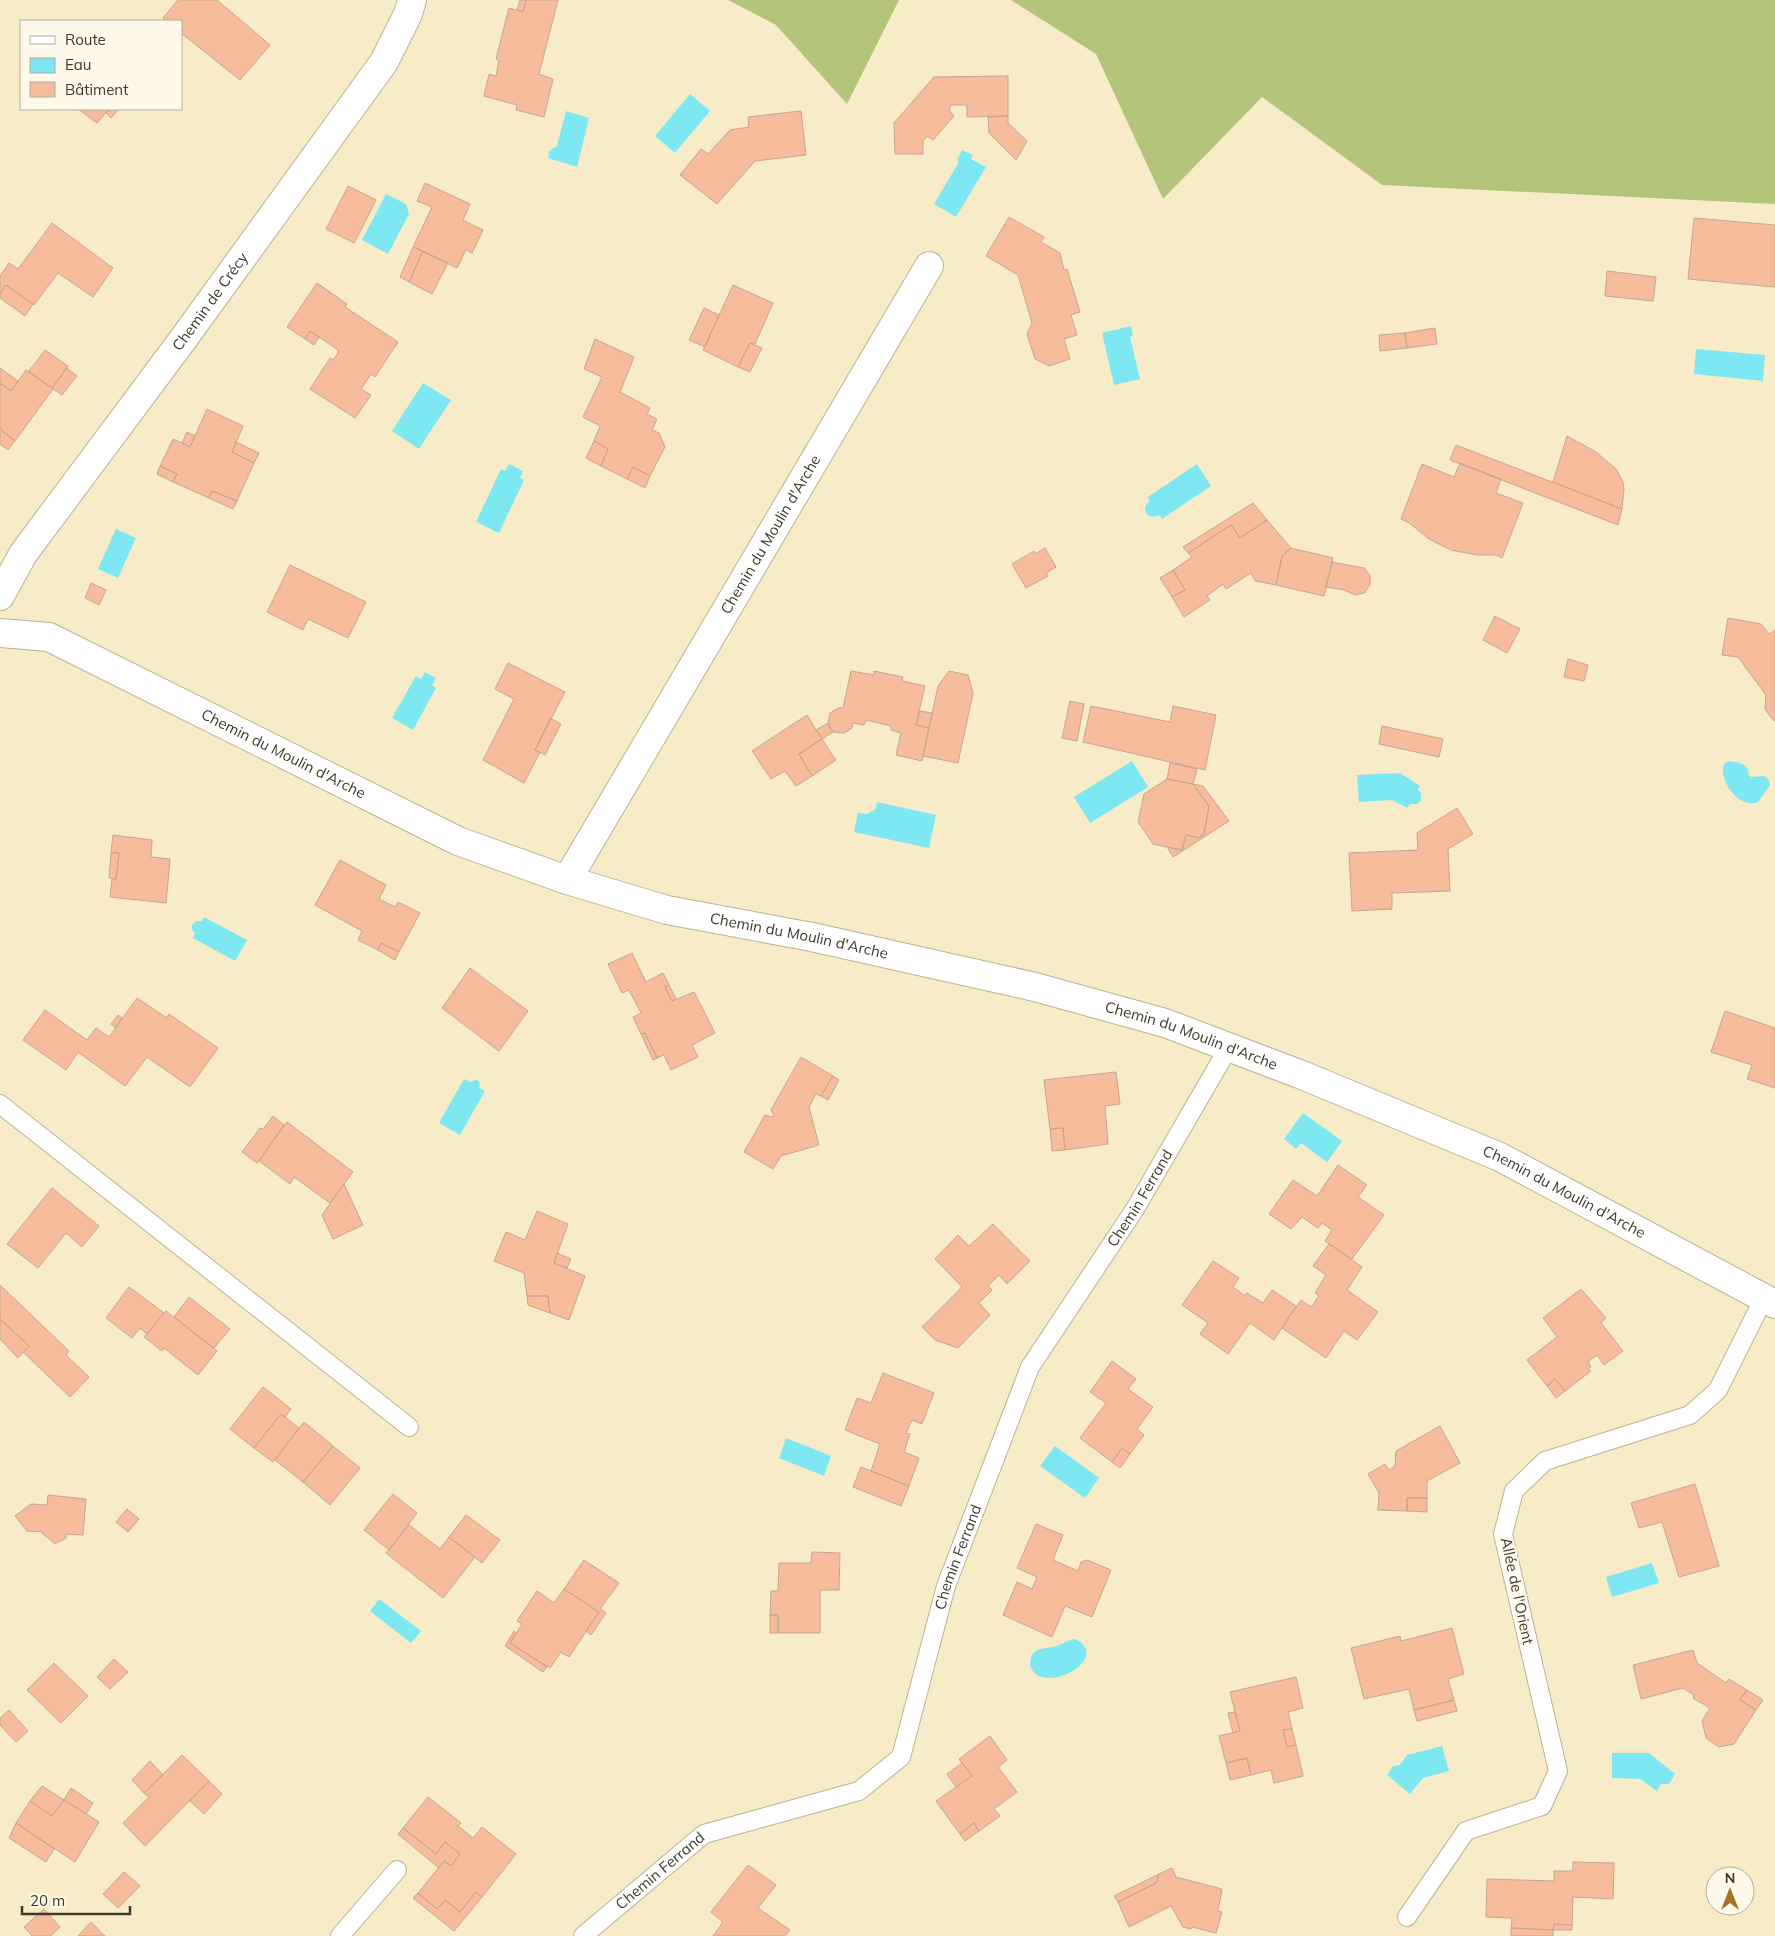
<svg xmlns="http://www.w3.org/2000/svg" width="1775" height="1936" viewBox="0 0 1775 1936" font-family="Mulish,sans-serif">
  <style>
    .forest { fill: #b4c57b }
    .water { fill: #7de8f1 }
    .building { fill: #f6bc9c; stroke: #c7a592 }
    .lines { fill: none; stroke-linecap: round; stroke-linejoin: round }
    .service-casing { stroke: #beb190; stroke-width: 20 }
    .minor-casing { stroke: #beb190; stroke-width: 30 }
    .tertiary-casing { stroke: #beb190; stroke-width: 30 }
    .service { stroke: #fff; stroke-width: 18 }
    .minor { stroke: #fff; stroke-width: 28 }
    .tertiary { stroke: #fff; stroke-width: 28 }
    .labels { text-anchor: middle; stroke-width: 4.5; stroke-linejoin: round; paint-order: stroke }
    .street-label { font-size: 15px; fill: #3e392b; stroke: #fef9eb }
  </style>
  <rect width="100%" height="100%" fill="#f8ebc8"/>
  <!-- forest -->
  <path class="forest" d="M728,0H899L847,104L776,25Z
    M1011,0H1775V204L1382,185L1262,97L1163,199L1096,54Z"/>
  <!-- water -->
  <path class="water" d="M690,94L710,111L675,153L655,136Z
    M566,111L589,118L577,167L548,158L549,151L557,146Z
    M962,150L973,155L971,159L986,167L956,217L934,204L959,162L957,160Z
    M386,194L406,204L409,214L388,254L362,240Z
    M1131,326L1133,336L1130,337L1140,379L1114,385L1102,333Z
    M1696,349L1765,355L1763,381L1694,374Z
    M423,383L451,400L419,449L392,431Z
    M509,464L523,471L520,478L524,480L499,533L476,522L501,469L505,471Z
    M1197,464L1211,486L1162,519L1160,515C1148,521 1139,509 1150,501L1148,497Z
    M116,529L136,538L118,578L98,569Z
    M425,672L436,678L432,685L436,688L413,730L392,718L416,676L421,679Z
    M1132,761L1148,787L1090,823L1074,797Z
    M1728,761C1735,762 1746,763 1748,770C1750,778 1745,771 1751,777L1764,776L1768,779L1770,785L1758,802C1740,810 1718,781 1724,764Z
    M1400,773L1420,786L1418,790L1421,793V800L1417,804H1410L1407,808L1392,800L1359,802L1357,775Z
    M877,802L936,815L929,848L854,832L858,813L867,814L876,809Z
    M204,917L247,940L235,961L193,938L195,933L192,930V925L196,921H202Z
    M464,1079L470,1082L477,1080L480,1083L479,1088L485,1091L460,1135L439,1123Z
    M1303,1113L1342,1141L1327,1162L1301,1143L1296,1149L1284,1139Z
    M786,1438L831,1456L824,1476L779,1458Z
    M1055,1446L1099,1478L1085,1498L1040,1466Z
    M1652,1563L1659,1583L1612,1597L1606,1577Z
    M379,1599L421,1631L411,1643L370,1611Z
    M1075,1639C1115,1658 1040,1699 1030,1665C1031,1646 1042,1650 1056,1646C1063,1644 1067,1640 1075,1639Z
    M1442,1746L1449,1771L1423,1778L1410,1794L1387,1775L1393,1766L1400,1765L1407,1755Z
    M1612,1753H1649L1675,1774L1669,1784H1661L1657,1791L1640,1779L1612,1778Z"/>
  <!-- building -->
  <path class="building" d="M178,0H217L270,45L240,80L181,33V21H167L163,18Z
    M520,0H526L523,12L517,10Z
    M526,0H558L539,74L553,79L544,117L516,110L517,105L484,96L489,74L496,76L499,61L496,59L509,8L523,12Z
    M1008,76V116L967,117V105H951L949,110L954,116L933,140L927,136L923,141V154H895L894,123L934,77Z
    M78,109H109L97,123Z
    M109,109H119L111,118L106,113Z
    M801,111L806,155L755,161L717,204L680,175L701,149L708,154L730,130L749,127L748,117Z
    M1008,116V123L1027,141L1016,160L989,133L988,117Z
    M425,183L470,204L463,220L483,230L472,253L466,250L457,268L413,247L432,207L417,201Z
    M348,186L376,200L354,243L326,229Z
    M1009,217L1044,237L1041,242L1060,253L1064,270L1067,269L1080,312L1071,315L1077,335L1064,339L1070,359L1049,366L1035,359L1027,334L1032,323L1018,275L986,256Z
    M1694,218L1775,225V287L1688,279Z
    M52,223L113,268L93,297L58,273L34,305L6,285L0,294V276L9,263L18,269Z
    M413,247L423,251L409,282L400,277Z
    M423,251L448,263L432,294L409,282Z
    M1607,271L1656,277L1653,301L1605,296Z
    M317,283L347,304L345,307L398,342L375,377L371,374L361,389L371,395L355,418L310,389L330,358L333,360L338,353V350L310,331L305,339L287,327Z
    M6,285L33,304L25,316L0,298V294Z
    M733,285L773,303L755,344L750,343L738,367L703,350Z
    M704,308L719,315L705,347L689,340Z
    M1435,328L1437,344L1407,348L1405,333Z
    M310,331L319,337L314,345L305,339Z
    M1405,333L1407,348L1380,351L1379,335Z
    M595,339L634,357L620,392L650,408L647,414L657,419L652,430L659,433L665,447L650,476L633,467L627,479L601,466L608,449L594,441L600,426L583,417L602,377L584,369Z
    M750,343L762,348L750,372L738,367Z
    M45,350L68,366L52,388L29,371Z
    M0,368L18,381L11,391L0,383Z
    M67,368L77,376L62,395L52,388Z
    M26,370L53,389L15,441L0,429V383L11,391Z
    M207,409L243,426L232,452L254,463L237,501L212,491L209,498L173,482L177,474L160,466L173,439L190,447Z
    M0,429L15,441L8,450L0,444Z
    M187,432L195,436L190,447L182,443Z
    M1567,436L1596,452L1616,469L1623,482L1624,489L1622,509L1553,482Z
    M594,441L608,449L601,466L586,458Z
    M236,442L259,453L254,463L232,452Z
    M1456,445L1622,509L1618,525L1450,460Z
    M1460,463L1501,479L1496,493L1523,503L1502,558L1496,555H1477L1451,550L1429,539L1408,522L1401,519L1422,464L1454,477Z
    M160,466L177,474L173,482L157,474Z
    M633,467L650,476L645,488L627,479Z
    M212,491L237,501L233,509L209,498Z
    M1253,503L1267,520L1240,538L1231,525L1188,553L1183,547Z
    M1267,520L1291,548L1282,556L1276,585L1255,581L1251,573L1226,589L1223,584L1207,596L1210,600L1184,617L1172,597L1185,590L1173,570L1192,557L1188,553L1231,525L1240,538Z
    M1045,548L1056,567L1046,573L1048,576L1026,588L1012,564L1034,551L1035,554Z
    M1291,548L1333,558L1324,596L1276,585L1282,556Z
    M1332,562L1364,568L1370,575V585L1364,593L1355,595L1344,590L1326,587Z
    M290,565L366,602L348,638L308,619L303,630L267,612Z
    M1173,570L1185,590L1172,597L1160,578Z
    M91,583L106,590L99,605L85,598Z
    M1495,616L1520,629L1507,653L1483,640Z
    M1728,618L1761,624L1769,634L1775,630V721L1773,720L1765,709L1766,695L1738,657L1722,655Z
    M1568,659L1588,665L1584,681L1564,677Z
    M508,663L565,692L535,750L540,752L524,783L483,760L514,699L495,689Z
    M851,671L874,675V671L903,677L902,681L925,686L916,725L929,728L922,761L896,755L901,733L891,730V726L866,720L864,725L853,723L852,728L844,733L833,732L828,724L830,713L838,708H843Z
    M949,671L968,675L973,693L958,763L923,756L938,686Z
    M1070,701L1084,704L1077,741L1062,738Z
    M1091,706L1170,722L1173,706L1216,715L1205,770L1083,742Z
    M920,711L932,713L929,728L916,725Z
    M807,715L822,739L799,754L812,776L796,786L785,771L771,779L752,751Z
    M550,718L561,724L545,755L535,750Z
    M828,723L833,732L822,739L816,730Z
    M1382,726L1443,739L1439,757L1379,744Z
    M822,739L836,760L812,776L799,754Z
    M1170,763L1197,769L1193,784L1167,779Z
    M1167,779L1193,784L1209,806L1204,834L1199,838L1186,835L1182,850L1153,844L1138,822L1144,794Z
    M1193,784L1203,786L1229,821L1173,857L1167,847L1182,850L1186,835L1199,838L1204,834L1209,806Z
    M1457,808L1473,834L1448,849L1450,891L1392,893V909L1352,911L1349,853L1418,850L1417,833Z
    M113,835L152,840L151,857L170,859L166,903L110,897L112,879H116L119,853H111Z
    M111,853H119L116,879L109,878Z
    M340,860L386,885L379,899L395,907L398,902L420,913L399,952L381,943L378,950L358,940L362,931L315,905Z
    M381,943L399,952L395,960L378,950Z
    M632,953L646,982L663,973L669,985L665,987L672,1001L694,992L715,1033L692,1045L698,1057L671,1070L664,1055L657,1058L645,1033L641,1034L633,1017L641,1013L629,990L622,993L608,964Z
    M470,968L528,1011L499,1051L442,1008Z
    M669,985L676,999L672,1001L665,987Z
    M137,998L167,1018L169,1014L218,1048L190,1087L147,1057L125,1086L78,1052L66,1070L23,1040L45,1010L87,1040L96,1028L109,1037Z
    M1725,1011L1775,1028V1088L1747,1079L1752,1065L1711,1052Z
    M118,1015L122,1018L116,1028L111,1024Z
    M645,1033L657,1058L653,1060L641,1034Z
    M801,1057L833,1076L821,1096L816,1094L809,1107L819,1145L781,1156L773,1169L744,1152L765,1115L771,1117L774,1116L771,1110Z
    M1116,1072L1120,1104L1105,1106L1108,1144L1065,1150L1063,1128L1050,1129L1044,1080Z
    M833,1076L839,1080L828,1100L821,1096Z
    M273,1116L284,1125L257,1163L242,1152L260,1128L263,1129Z
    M287,1122L353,1172L330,1203L294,1177L290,1184L259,1161Z
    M1063,1128L1065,1150L1052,1151L1050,1129Z
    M1338,1165L1367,1185L1358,1197L1384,1215L1352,1259L1325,1241L1332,1230L1322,1223L1318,1228L1302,1217L1291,1229L1269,1214L1293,1180L1317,1196Z
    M344,1184L363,1225L333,1239L322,1215Z
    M52,1188L99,1226L82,1247L66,1233L38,1268L7,1244Z
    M537,1211L568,1224L554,1263L585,1276L569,1320L550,1313L548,1296H527L524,1273L494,1261L506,1232L525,1240Z
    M993,1224L1030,1261L1007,1284L999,1275L988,1286L992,1290L979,1303L990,1315L958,1348L935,1340L922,1327L962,1287L935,1259L958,1235L969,1246Z
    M1329,1244L1362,1267L1347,1290L1378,1312L1357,1340L1344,1331L1326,1358L1282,1328L1301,1300L1311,1307L1319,1296L1315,1293L1326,1275L1313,1266Z
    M557,1253L571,1259L567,1268L554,1263Z
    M1213,1261L1239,1278L1233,1287L1245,1296L1247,1293L1263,1303L1272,1290L1296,1306L1274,1340L1250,1323L1228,1354L1200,1334L1208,1323L1182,1305Z
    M0,1285L69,1351L66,1355L89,1377L70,1397L23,1352L29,1346L0,1319Z
    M129,1287L164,1313L147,1334L140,1328L132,1338L106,1318Z
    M1581,1289L1606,1318L1601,1323L1623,1351L1604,1365L1597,1355L1588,1362L1591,1367L1588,1369L1591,1371L1565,1391L1555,1379L1547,1386L1527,1360L1557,1337L1543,1318Z
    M527,1296H548L550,1313L528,1305Z
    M189,1297L230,1329L214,1348L174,1317Z
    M166,1311L217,1351L198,1375L164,1348L162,1351L144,1337Z
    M0,1319L29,1346L18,1358L0,1339Z
    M1112,1361L1136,1379L1128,1389L1153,1407L1137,1429L1144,1435L1130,1454L1122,1448L1112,1462L1080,1438L1106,1403L1090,1392Z
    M883,1373L934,1393L922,1424L912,1420L906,1433L910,1434L904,1452L919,1458L909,1486L871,1471L880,1444L845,1430L857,1398L871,1403Z
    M1555,1379L1565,1391L1556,1398L1547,1386Z
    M263,1387L291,1409L285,1417L281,1414L254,1448L230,1429Z
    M281,1414L299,1428L273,1462L254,1448Z
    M304,1422L333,1446L303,1482L275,1460Z
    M1440,1426L1460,1463L1427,1481V1498H1407V1511L1378,1510L1379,1493L1368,1474L1385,1464L1389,1470L1395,1466L1396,1451Z
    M333,1446L360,1468L330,1505L303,1482Z
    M1122,1448L1130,1454L1120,1468L1112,1462Z
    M861,1467L909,1486L901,1506L853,1487Z
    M1695,1484L1719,1566L1679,1577L1662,1522L1639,1528L1631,1503Z
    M393,1494L417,1513L389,1550L364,1530Z
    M48,1495L86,1499L83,1535L66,1534V1538L55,1544L43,1534V1532L27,1531L15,1516L31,1504L47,1505Z
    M1407,1498H1427V1512L1407,1511Z
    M127,1509L139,1519L128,1532L116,1522Z
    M466,1515L500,1540L482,1563L449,1537Z
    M1036,1524L1063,1535L1053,1560L1078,1571L1081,1562L1087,1560L1111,1570L1092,1617L1065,1606L1052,1637L1003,1615L1017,1582L1032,1589L1037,1577L1017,1568Z
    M409,1525L440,1549L449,1537L475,1557L443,1598L386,1553Z
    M812,1552L840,1553L839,1590H820V1633H778V1615H770L771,1591H778L779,1563H811Z
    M584,1560L619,1583L600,1609L606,1613L591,1635L586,1631L599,1612L564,1589Z
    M564,1589L599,1612L569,1657L561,1652L550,1668L510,1643L522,1624L517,1621L537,1591L554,1603Z
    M770,1615H778V1633H770Z
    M1452,1628L1464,1674L1448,1679L1454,1700L1414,1710L1409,1689L1364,1699L1351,1648L1400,1636L1401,1641Z
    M514,1631L516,1633L510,1643L547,1667L543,1672L505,1646Z
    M1693,1650L1697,1663L1726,1683L1729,1679L1747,1690L1740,1700L1756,1710L1734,1744L1719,1747L1706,1738L1702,1721L1710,1708L1693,1698L1694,1695L1683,1688L1641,1699L1633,1665Z
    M114,1659L128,1672L110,1689L97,1677Z
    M54,1663L88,1696L61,1723L27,1690Z
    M1296,1677L1303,1708L1288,1712L1292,1729L1283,1730L1287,1747L1296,1745L1303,1776L1274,1783L1271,1770L1251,1775L1247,1758L1226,1763L1219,1736L1240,1731L1230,1692Z
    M1747,1690L1763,1700L1756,1710L1740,1700Z
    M1454,1700L1457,1711L1417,1721L1414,1710Z
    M9,1710L28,1731L16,1742L0,1725V1718Z
    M1235,1712L1240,1731L1233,1733L1228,1713Z
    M1292,1729L1296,1745L1287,1747L1283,1730Z
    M990,1736L1007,1760L998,1767L1017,1792L994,1809L1000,1816L979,1831L974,1823L960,1834L936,1801L972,1776L959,1759Z
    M182,1755L209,1781L145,1846L123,1823L149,1797L144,1793Z
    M1247,1758L1251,1775L1230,1780L1226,1763Z
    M150,1761L163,1775L144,1793L132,1780Z
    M962,1763L972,1776L956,1787L947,1774Z
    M209,1781L222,1794L204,1814L190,1801Z
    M42,1786L64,1800L52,1816L30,1801Z
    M71,1788L93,1803L86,1814L64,1800Z
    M428,1797L461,1823L458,1826L473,1838L482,1827L516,1854L482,1897L476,1892L460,1912L445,1900L437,1909L418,1893L444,1861L451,1866L460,1854L445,1842L436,1854L403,1828Z
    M64,1800L99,1822L75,1862L16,1823L30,1801L52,1816Z
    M16,1823L54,1849L46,1862L9,1838Z
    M974,1823L979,1831L965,1841L960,1834Z
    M403,1828L436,1854L445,1842L460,1854L451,1866L444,1861L439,1868L398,1834Z
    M1573,1862L1614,1863L1613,1899L1573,1897L1572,1925L1554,1924L1553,1930L1511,1928L1512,1918L1486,1917L1487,1879L1554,1881V1871H1573Z
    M748,1865L776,1885L758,1908L790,1930L785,1936H713L723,1922L711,1912Z
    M1172,1868L1176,1877L1222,1889L1218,1911L1222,1912L1216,1933L1192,1927L1191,1929L1183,1927L1171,1906L1129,1927L1118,1902L1156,1883L1159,1874Z
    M124,1872L140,1886L118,1908L103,1894Z
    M1159,1874L1156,1883L1118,1902L1114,1896Z
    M476,1892L482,1897L454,1931L413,1898L418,1893L437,1909L445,1900L460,1912Z
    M44,1909L60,1927L51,1936H32L24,1927Z
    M91,1922L105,1936H78Z
    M1554,1924L1572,1925V1930H1553Z
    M1511,1928L1553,1930V1936H1511Z"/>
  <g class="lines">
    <!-- service casing -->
    <g class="service-casing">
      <g id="service">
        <path d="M0,1104L409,1427"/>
        <path d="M1407,1917L1466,1831L1542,1806L1558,1771L1503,1534L1514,1491L1545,1461L1690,1415L1718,1390L1764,1298"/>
        <path d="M340,1936L397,1870"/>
        <path id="s1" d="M583,1936L704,1834L859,1791L901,1757L946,1586L1030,1367L1135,1209L1229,1047"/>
      </g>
    </g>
    <!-- minor casing -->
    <g class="minor-casing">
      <g id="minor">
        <path id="s2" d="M0,633L49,637L458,841L567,880L667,910L812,937L1035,987L1165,1023L1302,1075L1500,1157L1775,1304"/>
        <path id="s3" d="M567,880L929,266"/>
      </g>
    </g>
    <!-- tertiary casing -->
    <g class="tertiary-casing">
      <g id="tertiary">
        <path id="s4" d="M0,596L23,554L184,338L384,62L408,14L412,0"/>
      </g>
    </g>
    <!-- service -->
    <use href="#service" class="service"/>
    <!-- minor -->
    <use href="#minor" class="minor"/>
    <!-- tertiary -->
    <use href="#tertiary" class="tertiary"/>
  </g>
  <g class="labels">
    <!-- street labels -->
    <g class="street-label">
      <text dy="5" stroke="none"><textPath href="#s4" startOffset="362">Chemin de Crécy</textPath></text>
      <text dy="5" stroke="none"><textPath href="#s3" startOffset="401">Chemin du Moulin d'Arche</textPath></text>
      <text dy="5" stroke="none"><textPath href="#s2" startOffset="311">Chemin du Moulin d'Arche</textPath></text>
      <text dy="5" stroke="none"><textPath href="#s2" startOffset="861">Chemin du Moulin d'Arche</textPath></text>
      <text dy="5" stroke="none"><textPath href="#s2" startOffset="1266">Chemin du Moulin d'Arche</textPath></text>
      <text dy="5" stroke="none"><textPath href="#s2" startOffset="1671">Chemin du Moulin d'Arche</textPath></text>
      <text dy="5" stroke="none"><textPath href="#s1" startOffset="986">Chemin Ferrand</textPath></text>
      <text dy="5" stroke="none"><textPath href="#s1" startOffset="581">Chemin Ferrand</textPath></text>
      <text transform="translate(1517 1591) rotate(78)" y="5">Allée de l'Orient</text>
      <text dy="5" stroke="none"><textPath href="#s1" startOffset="101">Chemin Ferrand</textPath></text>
    </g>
  </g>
  <!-- legend -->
  <rect x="20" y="20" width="162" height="90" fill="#fef9eb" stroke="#b1ac9e"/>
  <rect x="30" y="36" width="25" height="8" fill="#ffffff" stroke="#b1ac9e"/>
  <text x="65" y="45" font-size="15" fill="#3e392b">Route</text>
  <rect x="30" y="58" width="25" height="15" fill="#7de8f1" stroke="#b1ac9e"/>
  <text x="65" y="70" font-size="15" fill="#3e392b">Eau</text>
  <rect x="30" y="82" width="25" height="15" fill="#f6bc9c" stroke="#b1ac9e"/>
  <text x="65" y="95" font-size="15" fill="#3e392b">Bâtiment</text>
  <!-- north arrow -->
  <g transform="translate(1730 1891)"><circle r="24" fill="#fef9eb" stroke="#b1ac9e"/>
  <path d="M0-4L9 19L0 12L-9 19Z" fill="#a27327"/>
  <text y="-8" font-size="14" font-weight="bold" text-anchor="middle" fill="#3e392b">N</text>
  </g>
  <!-- scale -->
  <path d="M22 1906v8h108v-8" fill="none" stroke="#3e392b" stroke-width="2.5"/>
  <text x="30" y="1906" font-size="15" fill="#3e392b" stroke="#fef9eb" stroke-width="4" paint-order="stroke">20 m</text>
</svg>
